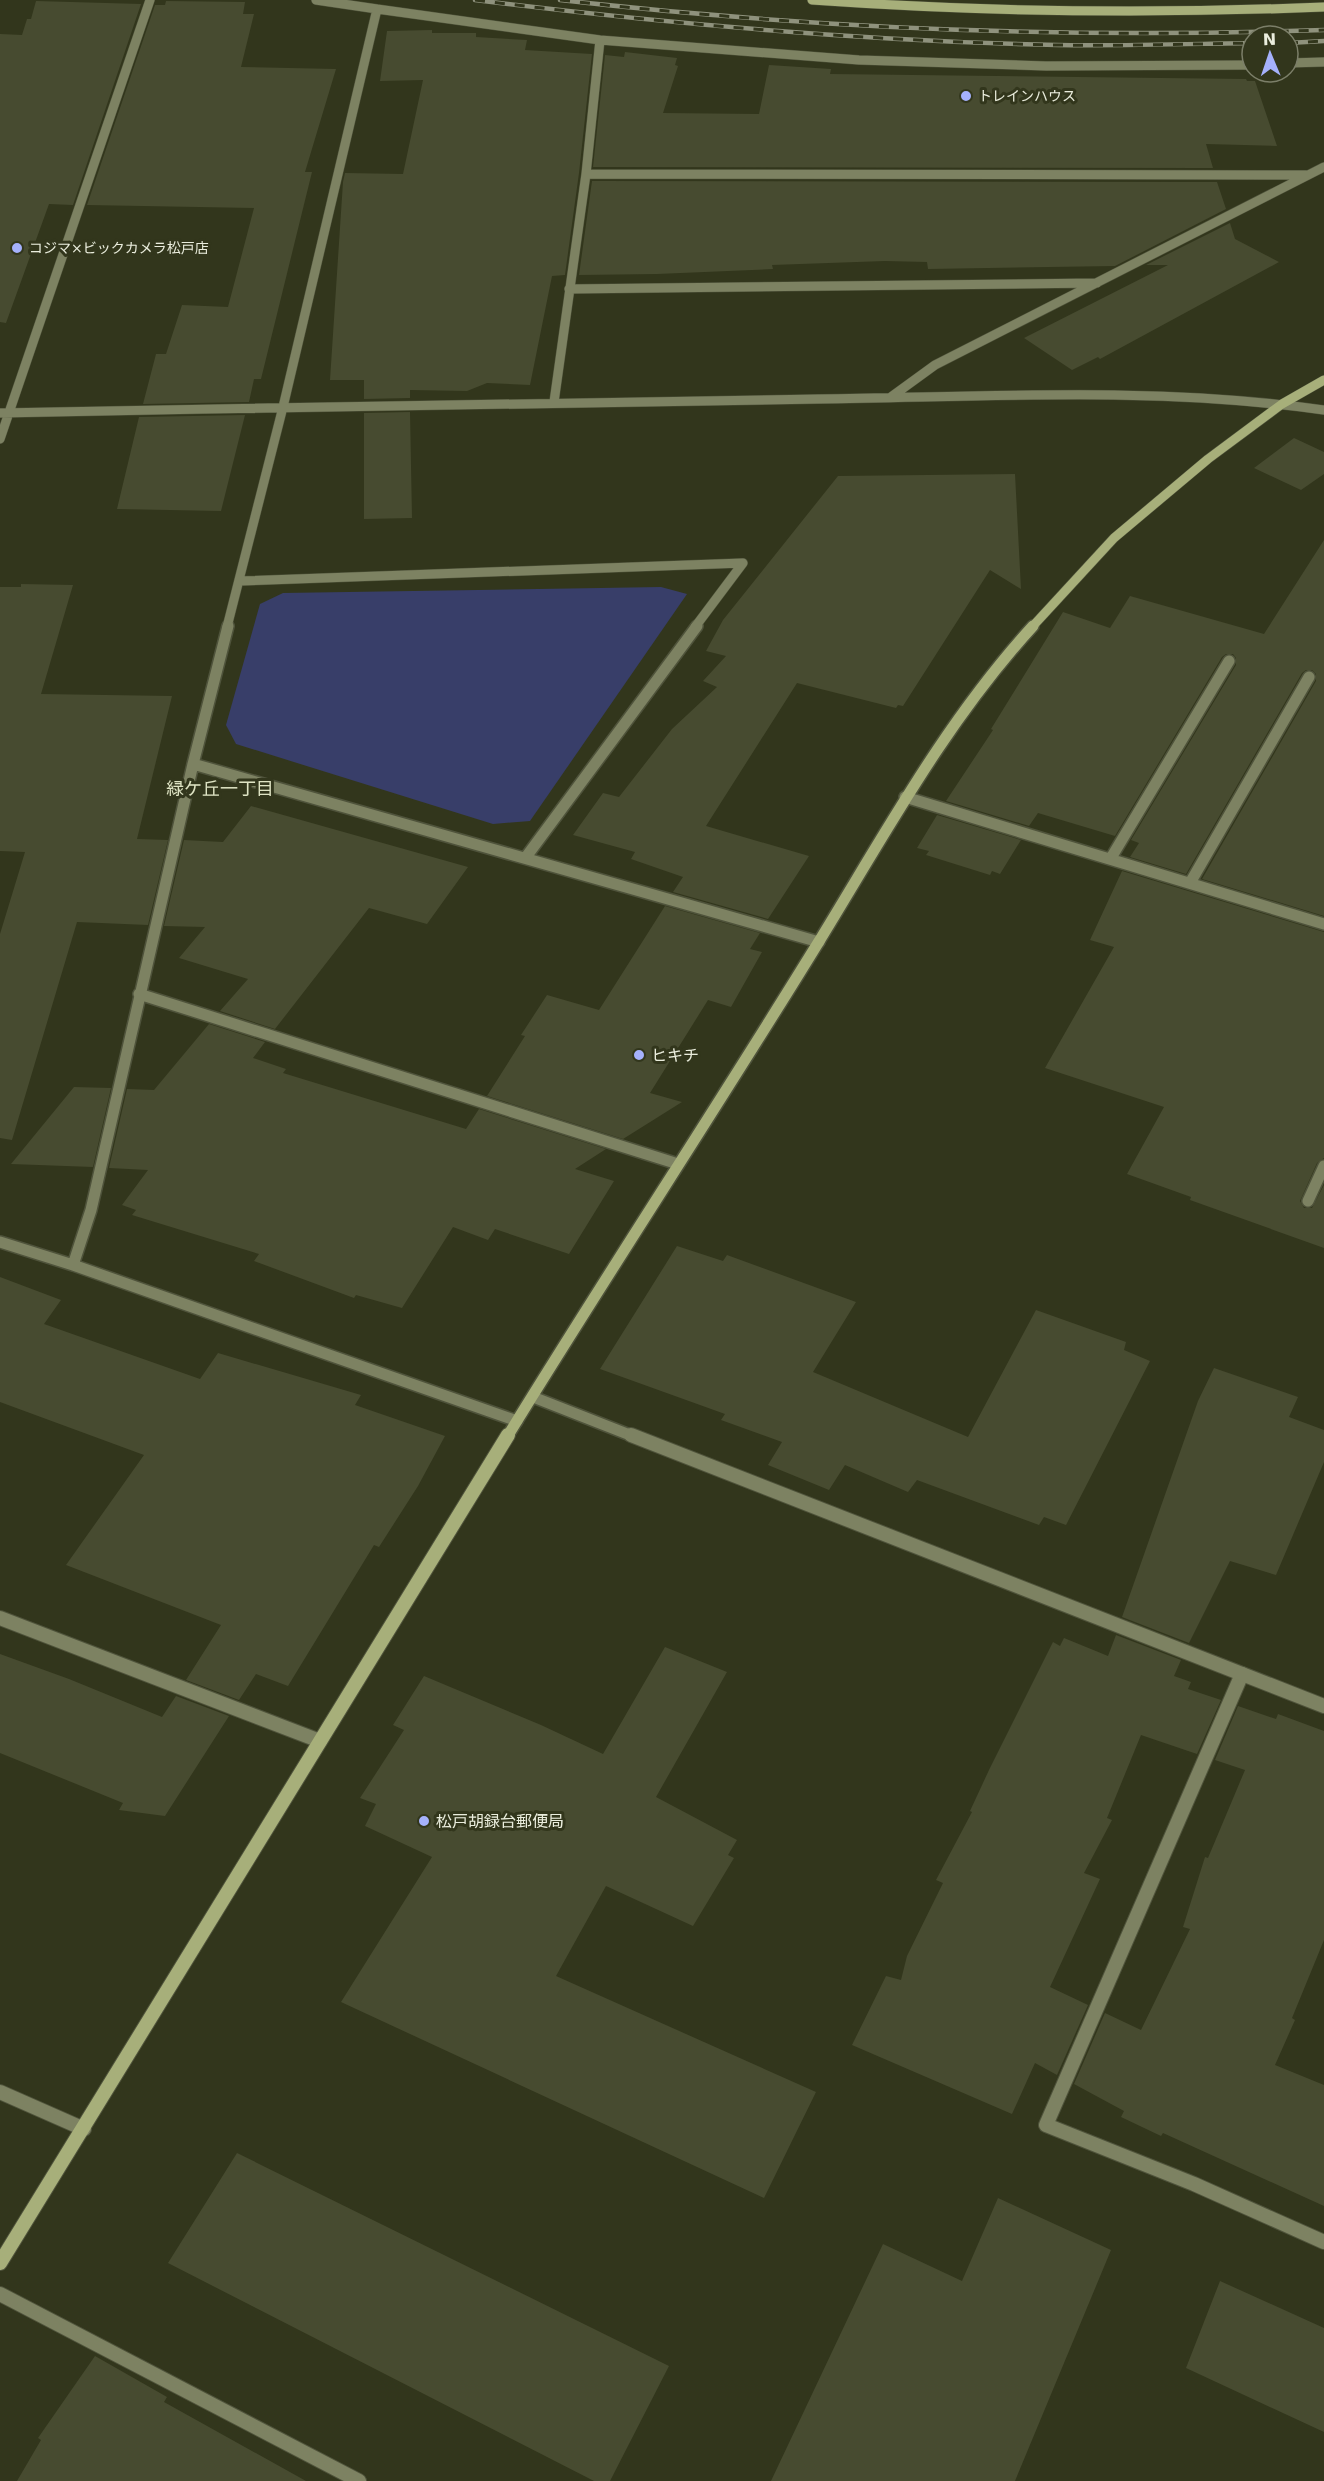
<svg xmlns="http://www.w3.org/2000/svg" width="1324" height="2481" viewBox="0 0 1324 2481" font-family="'DejaVu Sans','Noto Sans JP',sans-serif">
  <style>
    .green { fill: #383e69 }
    .building { fill: #474b30 }
    .lines { fill: none; stroke-linecap: round; stroke-linejoin: round }
    .lane-far1-casing { stroke: #4f533b; stroke-width: 14 }
    .lane-casing { stroke: #4f533b; stroke-width: 16 }
    .street-far2-casing { stroke: #4f533b; stroke-width: 10 }
    .street-far1-casing { stroke: #4f533b; stroke-width: 14 }
    .street-casing { stroke: #4f533b; stroke-width: 16 }
    .secondary-far2-casing { stroke: #4f533b; stroke-width: 10 }
    .secondary-far1-casing { stroke: #4f533b; stroke-width: 14 }
    .secondary-casing { stroke: #4f533b; stroke-width: 16 }
    .lane-far1 { stroke: #7d8262; stroke-width: 11 }
    .lane { stroke: #7d8262; stroke-width: 14 }
    .street-far2 { stroke: #7d8262; stroke-width: 9 }
    .street-far1 { stroke: #7d8262; stroke-width: 11 }
    .street { stroke: #7d8262; stroke-width: 14 }
    .secondary-far2 { stroke: #a7af7a; stroke-width: 9 }
    .secondary-far1 { stroke: #a7af7a; stroke-width: 11 }
    .secondary { stroke: #a7af7a; stroke-width: 14 }
    .rail-casing { stroke: #8f927d; stroke-width: 4.5 }
    .rail { stroke: #32361c; stroke-width: 3; stroke-dasharray: 10; stroke-linecap: butt }
    .poi-dot { fill: #a5b1fc; stroke: #32361c; stroke-width: 2 }
    .labels { text-anchor: middle; stroke-width: 6; stroke-linejoin: round; paint-order: stroke }
    .far-poi-label { font-size: 14px; fill: #eaeddd; stroke: #32361c; text-anchor: start }
    .poi-label { font-size: 16px; fill: #eaeddd; stroke: #32361c; text-anchor: start }
    .neighbourhood-label { font-size: 18px; fill: #dee3c3; stroke: #32361c }
  </style>
  <rect width="100%" height="100%" fill="#32361c"/>
  <!-- green -->
  <path class="green" d="M661,587L687,594L530,821L493,824L236,744L226,725L260,604L283,593Z"/>
  <!-- building -->
  <path class="building" d="M36,1L141,4L73,205L49,204L6,323L0,322V34L22,35L27,19H31Z
    M166,1L245,2L243,14H254L241,67L336,69L305,172H312L261,379H254L249,402L143,404L156,354H166L182,305L228,307L254,208L87,205L155,5H165Z
    M432,30V33H476V37L527,40L525,50L592,54L579,173L565,275L552,276L530,385L487,383L467,391L410,390V398L364,399V380H330L343,182L345,173L403,174L423,80L380,81L387,31Z
    M625,52L677,58L675,65L678,66L663,113L759,114L769,65L831,69L830,74L1246,79L1247,81H1255L1277,146L1206,144L1213,168L593,167L605,55L624,57Z
    M592,181L1217,182L1226,209L1115,266L928,269L927,262L885,261L772,265L773,269L657,274L579,275Z
    M1230,223L1235,239L1279,262L1100,359L1098,357L1072,370L1024,338L1168,265H1146Z
    M410,412L412,518L364,519V413Z
    M245,415L221,511L117,509L139,417Z
    M1294,438L1324,452V474L1301,490L1254,468Z
    M1015,474L1021,589L990,570L903,706L898,705L896,708L797,683L706,826L809,856L768,919L673,892L683,877L631,859L635,852L573,835L603,793L619,797L672,729L717,687L703,681L726,656L706,651L723,620L838,476Z
    M1324,540V916L1202,879L1316,681V674L1312,670H1306L1302,673L1186,874L1130,857L1139,843L1131,840L1236,665V658L1233,654H1226L1222,657L1115,836L1038,813L1029,826L946,801L993,730L991,729L1063,612L1110,628L1130,596L1264,634Z
    M21,584L73,585L41,694L172,696L137,839L168,840L148,925L77,922L12,1140L0,1138V934L25,852L0,851V587H21Z
    M251,806L468,867L427,924L369,908L275,1029L220,1011L248,979L179,958L205,927L164,926L184,840L223,842Z
    M937,815L1021,840L1000,874L992,871L990,875L926,855L929,851L917,848Z
    M1122,871L1324,932V1158L1317,1163L1300,1201L1304,1208H1312L1324,1185V1248L1190,1200L1191,1197L1127,1174L1164,1107L1045,1068L1114,947L1090,940Z
    M665,906L760,933L750,949L762,952L731,1007L708,1000L650,1093L682,1102L623,1139L487,1096L525,1036L521,1035L547,995L599,1010Z
    M209,1024L265,1042L253,1058L286,1069L283,1073L466,1129L479,1109L606,1149L575,1169L614,1181L569,1254L495,1229L488,1240L453,1227L402,1308L356,1295L354,1298L254,1261L259,1254L132,1215L136,1210L122,1205L148,1170L109,1168L127,1089L154,1090Z
    M74,1087L111,1088L93,1167L11,1164Z
    M677,1246L723,1261L727,1255L856,1302L813,1372L968,1437L1036,1310L1126,1342L1124,1350L1150,1361L1066,1525L1044,1517L1039,1525L917,1480L908,1492L845,1465L829,1490L768,1465L782,1442L721,1420L725,1414L600,1369Z
    M0,1277L61,1300L44,1324L200,1379L218,1353L361,1395L355,1405L445,1436L418,1486L379,1547L374,1545L288,1686L256,1674L239,1700L186,1680L221,1625L66,1565L144,1455L0,1402Z
    M1214,1368L1298,1397L1289,1417L1324,1430V1462L1276,1575L1230,1561L1189,1643L1122,1617L1198,1401Z
    M1116,1635L1181,1660L1174,1676L1191,1682L1188,1689L1221,1700L1197,1754L1141,1735L1107,1818L1112,1820L1084,1873L1100,1879L1050,1987L1088,2005L1057,2075L1035,2063L1012,2114L852,2045L886,1976L901,1980L907,1956L943,1883L936,1880L972,1812L970,1811L989,1770L1053,1642L1060,1646L1064,1638L1108,1656Z
    M665,1647L727,1672L656,1797L737,1840L728,1855L734,1858L693,1926L606,1886L556,1976L816,2092L764,2198L341,2002L432,1857L365,1826L376,1804L360,1798L404,1730L393,1725L424,1676L541,1725L603,1754Z
    M0,1654L69,1679L162,1717L176,1696L229,1716L165,1816L119,1810L123,1803L0,1753Z
    M1238,1706L1276,1719L1278,1714L1324,1731V1940L1292,2018L1295,2020L1275,2065L1324,2085V2206L1163,2133L1161,2136L1121,2117L1124,2111L1074,2084L1105,2013L1141,2030L1190,1929L1183,1927L1205,1857L1208,1858L1245,1770L1215,1760Z
    M237,2153L669,2366L610,2481H594L168,2263Z
    M998,2198L1111,2250L1015,2481H771L883,2244L962,2281Z
    M1220,2281L1324,2328V2432L1186,2368Z
    M95,2356L167,2397L164,2402L306,2481H17L41,2440L38,2438Z"/>
  <g class="lines">
    <!-- lane-far1 casing -->
    <g class="lane-far1-casing">
      <path id="lane-far1" d="M905,797L1324,924
        M1111,858L1229,661
        M1190,883L1309,677
        M1308,1201L1324,1166"/>
    </g>
    <!-- lane casing -->
    <g class="lane-casing">
      <path id="lane" d="M1242,1674L1046,2125L1194,2184L1324,2242"/>
    </g>
    <!-- street-far2 casing -->
    <g class="street-far2-casing">
      <path id="street-far2" d="M316,0L377,9
        M1288,63L1324,62
        M586,174L600,40
        M569,289L1097,283
        M891,397L935,365L1324,167
        M554,402L586,174L1306,175
        M0,413C273,408 546,402 819,399C987,397 1157,386 1324,410
        M0,439L150,0
        M240,581L743,563L695,627
        M227,627L283,407L377,9L600,40L859,60L1046,66L1252,65"/>
    </g>
    <!-- street-far1 casing -->
    <g class="street-far1-casing">
      <path id="street-far1" d="M193,764L819,942
        M526,857L697,626
        M139,994L678,1164
        M0,1242L73,1265L517,1421
        M73,1265L91,1210L193,764L228,626
        M533,1397L635,1437"/>
    </g>
    <!-- street casing -->
    <g class="street-casing">
      <path id="street" d="M631,1435L1324,1706
        M0,1618L320,1741
        M0,2092L84,2129
        M0,2294L359,2481"/>
    </g>
    <!-- secondary-far2 casing -->
    <g class="secondary-far2-casing">
      <path id="secondary-far2" d="M812,0C983,12 1153,14 1324,7
        M1032,627L1114,538L1208,459L1282,404L1324,380"/>
    </g>
    <!-- secondary-far1 casing -->
    <g class="secondary-far1-casing">
      <path id="secondary-far1" d="M507,1437C609,1271 716,1109 818,943C885,834 946,721 1033,626"/>
    </g>
    <!-- secondary casing -->
    <g class="secondary-casing">
      <path id="secondary" d="M0,2263L508,1435"/>
    </g>
    <!-- lane-far1 -->
    <use href="#lane-far1" class="lane-far1"/>
    <!-- lane -->
    <use href="#lane" class="lane"/>
    <!-- street-far2 -->
    <use href="#street-far2" class="street-far2"/>
    <!-- street-far1 -->
    <use href="#street-far1" class="street-far1"/>
    <!-- street -->
    <use href="#street" class="street"/>
    <!-- secondary-far2 -->
    <use href="#secondary-far2" class="secondary-far2"/>
    <!-- secondary-far1 -->
    <use href="#secondary-far1" class="secondary-far1"/>
    <!-- secondary -->
    <use href="#secondary" class="secondary"/>
    <!-- rail casing -->
    <g class="rail-casing">
      <path id="rail" d="M475,0C668,24 862,41 1057,45C1122,46 1187,44 1252,43
        M560,0C817,29 1066,39 1324,30
        M1288,43L1324,41"/>
    </g>
    <!-- rail -->
    <use href="#rail" class="rail"/>
  </g>
  <!-- markers -->
  <g class="poi-dot">
    <circle cx="966" cy="96" r="6"/>
    <circle cx="17" cy="248" r="6"/>
    <circle cx="639" cy="1055" r="6"/>
    <circle cx="424" cy="1821" r="6"/>
  </g>
  <g class="labels">
    <!-- far-poi labels -->
    <g class="far-poi-label">
      <text x="978" y="101">トレインハウス</text>
      <text x="29" y="253">コジマ×ビックカメラ松戸店</text>
    </g>
    <!-- poi labels -->
    <g class="poi-label">
      <text x="651" y="1061">ヒキチ</text>
      <text x="436" y="1827">松戸胡録台郵便局</text>
    </g>
    <!-- neighbourhood labels -->
    <g class="neighbourhood-label">
      <text x="220" y="795">緑ケ丘一丁目</text>
    </g>
  </g>
  <!-- north arrow -->
  <g transform="translate(1270 54) rotate(358)"><circle r="28" fill="#32361c" stroke="#7c7f69" stroke-width="1.5"/>
  <path d="M0-4.5L10 22L0 15L-10 22Z" fill="#a5b1fc"/>
  <text y="-9" font-size="16" font-weight="bold" text-anchor="middle" fill="#eaeddd">N</text>
  </g>
</svg>
